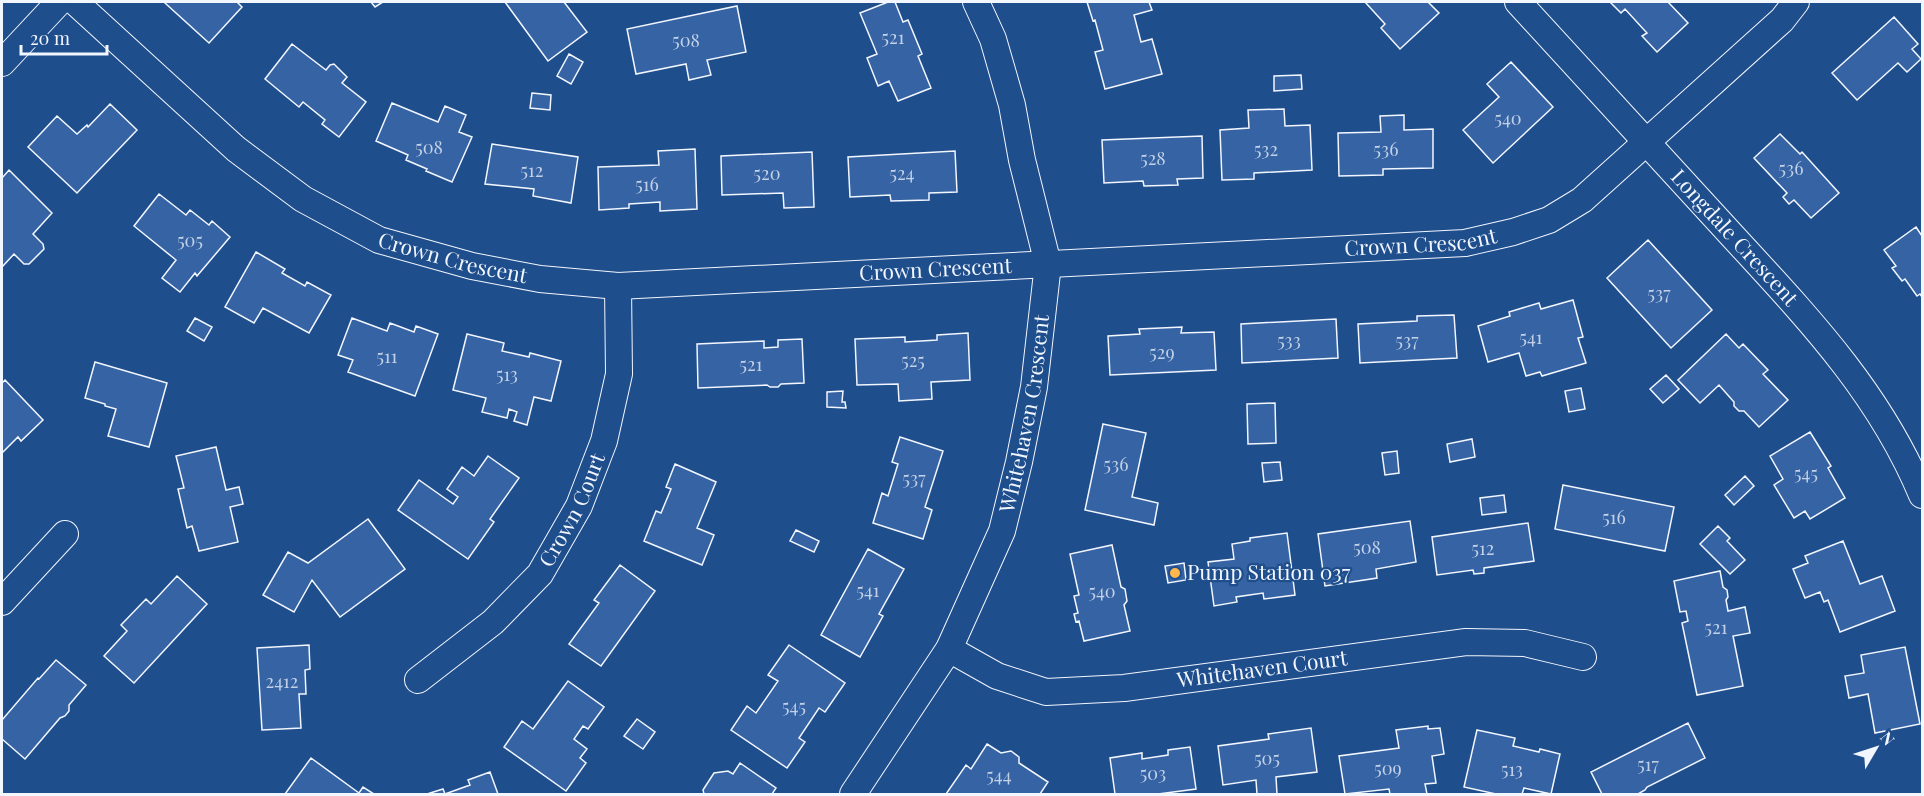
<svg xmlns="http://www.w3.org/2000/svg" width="1924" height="796" viewBox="0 0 1924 796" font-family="'Playfair Display',serif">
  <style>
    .building { fill: #3563a3; stroke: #f2f6ff; stroke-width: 1.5 }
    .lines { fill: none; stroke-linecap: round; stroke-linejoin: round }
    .street-casing { stroke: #f2f6ff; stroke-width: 28 }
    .street { stroke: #1f4e8c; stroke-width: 26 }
    .poi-dot { fill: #ffb74d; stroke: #1f4e8c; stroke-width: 2 }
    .labels { text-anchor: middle; stroke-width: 4.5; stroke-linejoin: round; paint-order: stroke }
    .number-label { font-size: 18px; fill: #c3d1e8 }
    .street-label { font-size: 21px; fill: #f2f6ff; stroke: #1f4e8c }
    .poi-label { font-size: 21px; fill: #f2f6ff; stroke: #1f4e8c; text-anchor: start }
  </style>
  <rect width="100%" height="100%" fill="#1f4e8c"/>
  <!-- building -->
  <path class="building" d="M166,2H237L242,7L209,43L165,3Z
    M371,2H383L375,7Z
    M505,2H564L587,32L548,61Z
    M888,2H895L903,22L908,20L922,54L918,56L931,88L898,101L889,81L878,86L867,58L877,54L860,13Z
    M1087,2H1149L1152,10L1134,15L1141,42L1152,39L1162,74L1105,89L1095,52L1103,50L1095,20L1093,21Z
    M1365,2H1428L1439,13L1400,49L1381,28L1385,24Z
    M1610,2H1668L1688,23L1657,52L1642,36L1647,33L1625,9L1621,13Z
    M737,6L746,52L707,60L711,75L689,80L686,64L636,74L627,29Z
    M1894,17L1918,44L1912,49L1921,59L1907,72L1898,63L1857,100L1832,73Z
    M292,44L326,70L330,65L334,64L347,77L342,83L366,102L339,137L322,124L325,120L303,102L299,107L265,79Z
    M569,54L583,62L571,84L557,76Z
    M1511,62L1553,107L1493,163L1463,130L1499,97L1487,84Z
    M1301,75L1302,89L1274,91V76Z
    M532,93L551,95L550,110L530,108Z
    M392,103L438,122L445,106L466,115L459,132L472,137L452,182L426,171L427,169L406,160L408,155L376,141Z
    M110,104L137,130L77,193L28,147L57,116L77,134L87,125L88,127Z
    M1284,109L1285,126L1310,125L1312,170L1254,173V179L1222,180L1220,130L1249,128L1248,110Z
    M1404,115V130L1433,129V168L1383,169V175L1339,176L1338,133L1381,132L1380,116Z
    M1780,134L1800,154L1802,152L1839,193L1811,218L1794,200L1789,204L1783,197L1787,193L1754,158Z
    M1202,136L1203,178L1177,179L1178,185L1144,186L1143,181L1104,183L1102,140Z
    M492,144L578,157L571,203L533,196L534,189L485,184Z
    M695,149L697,209L660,211V202L629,204V208L599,210L598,167L659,165L658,151Z
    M955,151L957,192L929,193V200L891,201L890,195L850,197L848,157Z
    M812,152L814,207L784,208L783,193L722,195L721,156Z
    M9,170L52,213L33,234L43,244L44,249L29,264H24L14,254L2,267V178Z
    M159,194L186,215L190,210L209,225L212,221L230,237L197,276L195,273L180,292L162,278L176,260L134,226Z
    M1916,227L1922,236V297L1920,294L1917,296L1905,279L1902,281L1892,268L1896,266L1884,250Z
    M1648,240L1712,310L1671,348L1607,278Z
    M256,252L285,269L282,273L305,286L307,282L331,295L309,333L263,308L254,323L225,307Z
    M1573,300L1583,337L1578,338L1586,363L1542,376L1540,372L1526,376L1519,353L1488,362L1478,326L1510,316L1509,312L1539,303L1541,309Z
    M1454,315L1457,358L1360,363L1358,324L1417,321V316Z
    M195,318L212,327L204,341L187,331Z
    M352,318L387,331L390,323L414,332L416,326L438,334L415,396L348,372L353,360L338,355Z
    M1336,319L1338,358L1242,363L1241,324Z
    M1182,327L1181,333L1214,332L1216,370L1110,375L1108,336L1140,334L1139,329Z
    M968,333L970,380L931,382L932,399L899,401L898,384L857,385L855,339L905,337V342L937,340V335Z
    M467,334L504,343L502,351L529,357L530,353L561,361L551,401L534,397L527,425L514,421L517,412L509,409L507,418L482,412L486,398L453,390Z
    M1726,334L1739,348L1743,344L1768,370L1763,374L1788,400L1759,427L1744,411H1739L1734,406V402L1719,385L1700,403L1678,380Z
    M802,339L804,383L781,384L778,387H770L767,385L698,388L697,344L764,341V348L778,347V340Z
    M95,362L167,383L149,447L108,436L116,409L105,406V404L85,398Z
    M1666,375L1679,389L1663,403L1650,389Z
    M5,380L43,420L21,441L18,437L2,453V383Z
    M1581,388L1585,409L1569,412L1565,391Z
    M843,391L842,402H845L846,408L827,407V392Z
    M1275,403L1276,443L1248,444L1247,404Z
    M1103,424L1146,433L1132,497L1158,503L1154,525L1085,510Z
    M1810,432L1831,466L1828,468L1845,498L1810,519L1805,511L1794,518L1774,485L1783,479L1770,456Z
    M900,437L943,451L925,507L932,510L923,539L873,523L882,493L888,496L898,464L892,462Z
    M1472,439L1475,457L1450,462L1447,444Z
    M216,447L226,490L239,487L243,504L230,507L238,542L199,551L192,526L187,528L178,489L184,488L176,456Z
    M1397,451L1399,473L1385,475L1382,453Z
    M488,456L519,478L490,519L494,522L468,559L398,510L419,480L453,504L458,497L447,489L462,467L474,476Z
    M1280,462L1282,480L1264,482L1262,463Z
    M675,464L716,482L697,528L714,535L702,565L644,541L656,511L661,513L671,489L666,487Z
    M1745,476L1754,486L1734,505L1725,495Z
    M1563,485L1674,507L1665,551L1555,529Z
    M1504,495L1506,512L1482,515L1480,498Z
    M368,519L405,569L340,617L312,580L294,612L263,595L288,552L308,563Z
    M1410,521L1416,562L1376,569L1377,578L1325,586L1318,534Z
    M1528,523L1534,561L1484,568V573L1474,574L1473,570L1437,575L1432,537Z
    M1718,526L1730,538L1727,541L1745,560L1730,574L1700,544Z
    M796,530L819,541L814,552L790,541Z
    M1287,533L1295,595L1264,599L1263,593L1236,597L1237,602L1214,606L1208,562L1234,559L1232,544L1250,541V538Z
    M1843,541L1860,584L1882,576L1895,611L1840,632L1828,600L1824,602L1820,592L1805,598L1793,569L1808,563L1805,556Z
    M1112,545L1121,587L1125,589L1127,601L1124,605L1130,631L1084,641L1079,621L1076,622L1074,614L1078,613L1074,596L1079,595L1070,554Z
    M868,549L904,569L879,614L883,616L860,657L821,635Z
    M1184,563L1186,580L1168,583L1165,566Z
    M620,565L655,591L601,666L569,644L599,603L594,600Z
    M1720,571L1723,587L1727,590L1728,597L1726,600L1728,611L1745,607L1750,633L1733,636L1743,686L1697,695L1682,623L1688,621L1686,611L1680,612L1674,581Z
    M177,576L207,604L134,683L104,656L127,631L121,625L146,599L151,604Z
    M309,645L310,669L305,670L306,694H299L301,728L262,730L257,648Z
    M789,645L845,683L825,712L819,708L799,738L805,742L787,768L731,730L747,706L756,713L778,681L768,675Z
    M1905,647L1920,724L1875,733L1868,694L1849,698L1845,676L1864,673L1861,655Z
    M56,660L86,685L69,705V711L65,716L60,718L25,759L2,739V720L38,678L39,679Z
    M568,681L604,707L588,729L583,726L574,739L587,749L580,758L586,763L566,791L504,747L522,721L533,729Z
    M637,719L655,732L643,749L624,736Z
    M1688,723L1705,758L1647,787L1645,790L1638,794H1602L1591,772Z
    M1428,726V729L1440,728L1444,754L1432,756L1436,783L1425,784L1427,794H1390L1389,789L1345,794L1339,756L1399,748L1396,730Z
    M1311,728L1317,772L1276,777L1277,794H1257L1256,780L1223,785L1218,746L1269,739L1268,734Z
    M1477,730L1515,738L1513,746L1539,752L1540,749L1560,754L1551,794L1524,788L1522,794H1496L1464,787Z
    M987,744L1001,753L1011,751L1019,757V763L1048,782L1040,794H946L966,765L971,769Z
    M1190,747L1196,789L1158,794H1115L1110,758L1142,753V759L1168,755V750Z
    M311,758L359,793L363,787L374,794H285Z
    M740,763L776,788L772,794H704L703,790L714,773L728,771L733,774Z
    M490,772L498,794H427L443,789L445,794L470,785L468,780Z"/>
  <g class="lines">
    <!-- street casing -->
    <g class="street-casing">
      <g id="street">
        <path id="s1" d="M75,2L236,149L303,199L379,240L472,266L540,279L618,286L1465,243L1513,232L1549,220L1582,200L1782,20L1796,2"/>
        <path id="s2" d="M1518,2C1588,78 1657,154 1727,230C1803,313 1878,389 1922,495"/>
        <path d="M2,63L59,2"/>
        <path d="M2,602L65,534"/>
        <path id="s3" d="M949,649L997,676L1046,692L1124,688L1466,642L1525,643L1583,657"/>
        <path id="s4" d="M418,680L493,622L540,574L579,506L604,441L619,374L618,286"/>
        <path id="s5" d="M853,794L949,649L1002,531L1019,462L1034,387L1048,264L1022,160L1012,105L993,39L976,2"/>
      </g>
    </g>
    <!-- street -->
    <use href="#street" class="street"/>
  </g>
  <!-- markers -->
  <circle class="poi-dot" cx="1175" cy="573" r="6"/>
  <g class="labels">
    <!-- number labels -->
    <g class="number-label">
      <text x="893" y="44">521</text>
      <text x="686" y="47">508</text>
      <text x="1508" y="125">540</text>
      <text x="429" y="154">508</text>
      <text x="1266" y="156">532</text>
      <text x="1386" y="156">536</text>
      <text x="1153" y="165">528</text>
      <text x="1791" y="175">536</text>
      <text x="532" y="177">512</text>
      <text x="767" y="180">520</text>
      <text x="902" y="180">524</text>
      <text x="647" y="191">516</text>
      <text x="190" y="247">505</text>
      <text x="1659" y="300">537</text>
      <text x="1531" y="344">541</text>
      <text x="1289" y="347">533</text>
      <text x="1407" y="347">537</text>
      <text x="1162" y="359">529</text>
      <text x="387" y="363">511</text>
      <text x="913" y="367">525</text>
      <text x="751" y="371">521</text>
      <text x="507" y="381">513</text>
      <text x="1116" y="471">536</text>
      <text x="1806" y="480">545</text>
      <text x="914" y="485">537</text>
      <text x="1614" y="524">516</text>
      <text x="1367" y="554">508</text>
      <text x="1483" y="555">512</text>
      <text x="868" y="597">541</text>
      <text x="1102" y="598">540</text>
      <text x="1716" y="634">521</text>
      <text x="282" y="688">2412</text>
      <text x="794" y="713">545</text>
      <text x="1267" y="765">505</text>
      <text x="1648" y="771">517</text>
      <text x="1388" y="775">509</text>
      <text x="1512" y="776">513</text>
      <text x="1153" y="780">503</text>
      <text x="999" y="782">544</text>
    </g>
    <!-- street labels -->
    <g class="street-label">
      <text dy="7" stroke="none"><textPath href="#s2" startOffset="320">Longdale Crescent</textPath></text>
      <text dy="7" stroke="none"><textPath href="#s1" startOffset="1436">Crown Crescent</textPath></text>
      <text dy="7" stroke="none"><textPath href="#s1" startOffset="464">Crown Crescent</textPath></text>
      <text dy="7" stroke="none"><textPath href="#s1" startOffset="950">Crown Crescent</textPath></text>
      <text dy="7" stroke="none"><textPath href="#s5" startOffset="423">Whitehaven Crescent</textPath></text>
      <text dy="7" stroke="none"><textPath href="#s4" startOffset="234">Crown Court</textPath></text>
      <text dy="7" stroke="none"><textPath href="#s3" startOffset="324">Whitehaven Court</textPath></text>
    </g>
    <!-- poi labels -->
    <g class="poi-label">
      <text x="1187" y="580">Pump Station 037</text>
    </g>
  </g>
  <!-- border -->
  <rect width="1924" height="796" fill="none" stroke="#f2f6ff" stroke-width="6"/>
  <!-- north arrow -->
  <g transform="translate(1876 748) rotate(51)" stroke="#1f4e8c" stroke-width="4.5" paint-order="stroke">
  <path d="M0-4.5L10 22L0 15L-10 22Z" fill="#f2f6ff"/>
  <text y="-9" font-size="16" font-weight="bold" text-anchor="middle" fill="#f2f6ff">N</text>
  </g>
  <!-- scale -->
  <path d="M21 45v9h86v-9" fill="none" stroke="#f2f6ff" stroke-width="3"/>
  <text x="30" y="45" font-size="18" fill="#f2f6ff" stroke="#1f4e8c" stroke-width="4.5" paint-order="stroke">20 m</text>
</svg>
